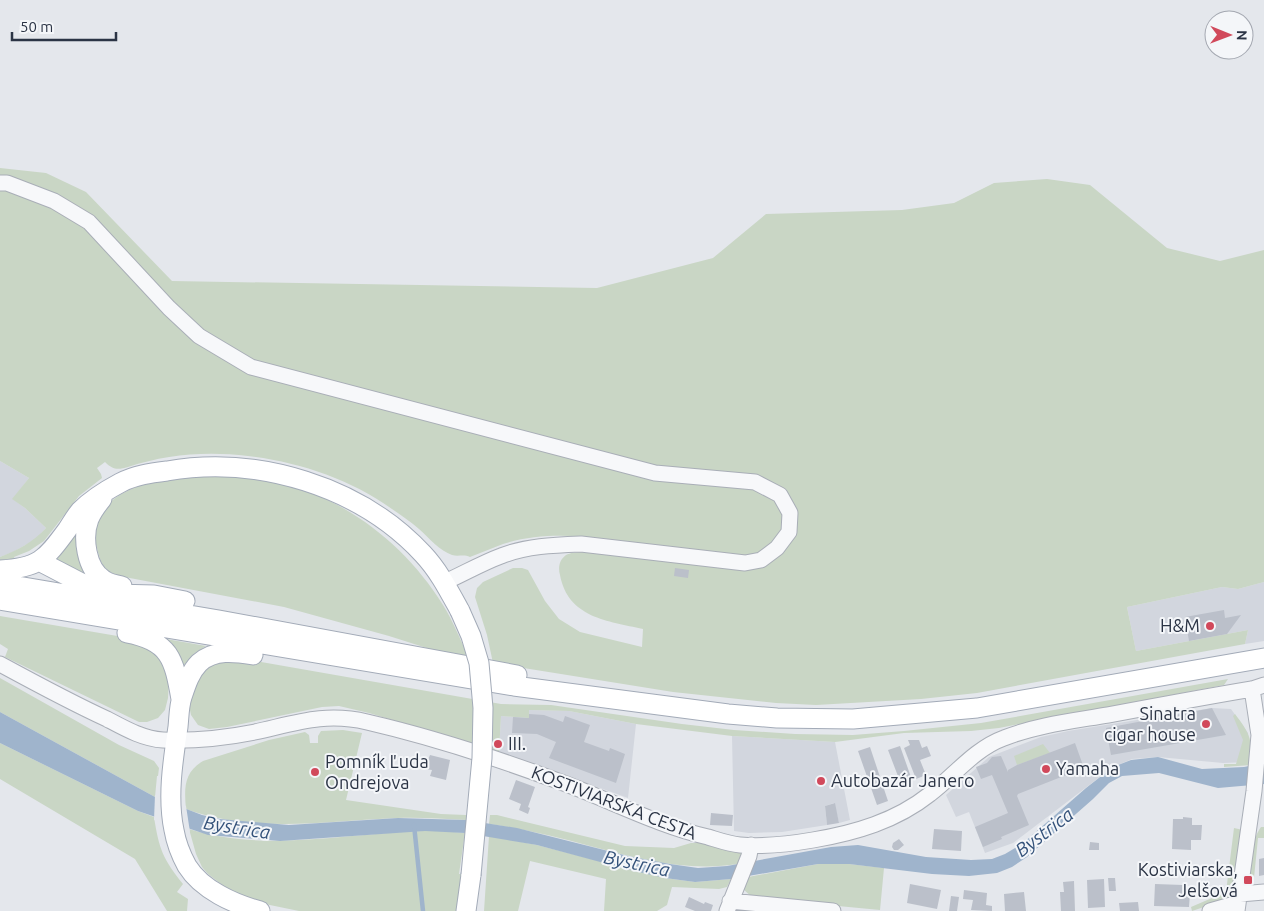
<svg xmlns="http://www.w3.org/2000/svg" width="1264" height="911" viewBox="0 0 1264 911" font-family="Ubuntu,sans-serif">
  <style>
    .built { fill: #d2d6de }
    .green { fill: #c9d6c5 }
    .water { fill: #9fb4cc }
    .pier { fill: #e4e7ec }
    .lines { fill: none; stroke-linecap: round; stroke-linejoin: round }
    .stream { stroke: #9fb4cc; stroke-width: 4.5 }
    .building { fill: #bbc0ca }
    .minor-casing { stroke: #a9aeb7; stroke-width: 17 }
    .major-casing { stroke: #a3abb8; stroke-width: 21 }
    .minor { stroke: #f7f8fa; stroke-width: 15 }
    .major { stroke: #fff; stroke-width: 19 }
    .major-bridge-casing { stroke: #a3abb8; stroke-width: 21; stroke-linecap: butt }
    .major-bridge { stroke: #fff; stroke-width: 19 }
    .poi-dot { fill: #d1495b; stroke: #f4f6f9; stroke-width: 2 }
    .labels { text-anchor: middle; stroke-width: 4; stroke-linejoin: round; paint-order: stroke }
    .poi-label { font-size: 18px; fill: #2b3445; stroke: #f4f6f9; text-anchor: start }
    .street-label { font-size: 18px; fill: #2b3445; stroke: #f4f6f9 }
    .water-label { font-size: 19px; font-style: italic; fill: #34527a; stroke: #f4f6f9 }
  </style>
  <rect width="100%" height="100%" fill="#e4e7ec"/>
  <!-- built -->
  <path class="built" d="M0,461L29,478L13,499L25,508L46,528L36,539L13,552L0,557Z
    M1264,582V641L1245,644L1248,630L1136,651L1127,607L1222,587L1238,589Z
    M1212,708L1231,709L1248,733L1250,762L1223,763L1158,757L1132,759L1113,767L1013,843L985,853L969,812L956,817L946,795L989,757L1041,737L1068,731Z
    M529,710L569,711L636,724L628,798L499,752L501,716L528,718Z
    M732,736L835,742L850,820L839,823L834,803L825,806L827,825L782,832L749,833L734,831Z"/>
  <!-- green -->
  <path class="green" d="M0,168L46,173L86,192L172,281L597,288L713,258L766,214L902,210L954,203L994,183L1047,179L1090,185L1167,248L1220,261L1264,250V582L1238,589L1222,587L1127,607L1136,651L1248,630L1245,644L977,693L921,699L816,705L776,703L673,692L493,663L487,635L475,597L477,588L483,582L513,568H522L528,570L545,601L559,619L580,632L642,647L643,629C608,621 568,618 560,575C558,568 559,560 566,555C580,547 628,557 646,559V544C600,538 549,529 503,544C492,548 481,553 470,557C464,554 458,557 452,555C440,551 429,538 419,529C411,522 401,515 392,509C350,479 299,462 248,456C207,451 167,454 128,467C118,470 113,470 105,462L97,468L101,474L102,478L79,496L44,541L29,551L14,557L15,560L0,563V557C18,550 33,542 46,528L25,508L12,499L29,478L0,461Z
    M192,475C224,475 256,476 287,484C295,486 304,490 312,493C366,515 412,555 443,605C453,621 460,639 468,656L433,650L389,636L284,607L119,576C103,570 101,564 97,548C87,516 111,496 139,486C156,480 175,478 192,475Z
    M86,512L102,586L50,559Z
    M0,616L135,639L161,656L169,679L168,698L165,710L158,718L147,722H139L5,657L8,649L0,644Z
    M166,639L206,646L195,653L182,667Z
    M230,660H250L501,704L551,705L682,724L734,730L795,734L853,735L904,731L981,723L1228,679L1224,685L999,728L971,731L904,733L835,742L732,736L636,724L569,711L529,710V718L501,716L499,752L369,713L339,706L322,707L227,727L209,729L198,725L191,715L188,701L200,672L212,664Z
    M0,678L119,745L154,761L159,768L158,776H157L155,797L0,712Z
    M1235,714C1251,735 1252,739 1251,765L1224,767V764H1236L1243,740L1233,716Z
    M343,730L362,733L346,800L441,814L466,815V820C443,819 420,817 397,818C327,821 254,834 186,809C184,788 184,772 203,761L269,740L305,732L309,735L310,743H318V736L321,731Z
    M0,743L138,811L154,817C159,849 163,859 183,884L177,892L188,899L187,911H167L135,859L0,779Z
    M1043,744L1050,753L1017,765L1014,756Z
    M490,815H497L625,846L674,848L691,843H701L743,853L738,864C688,872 639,859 590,846C557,837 524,829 489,824Z
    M1261,827H1264V838H1258L1253,888L1250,885C1249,869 1251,840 1261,827Z
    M1234,828L1243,830L1233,892L1228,899L1192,911L1191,907L1226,892Z
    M189,829C265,853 346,833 423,831C437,830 451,832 465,833L459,874H462L458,911H299L265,904L230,891L208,874L202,867L196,854Z
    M489,836L537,845L665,878L695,882L731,879L727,887L719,889L672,887L667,905L657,911H604L606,879L530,861L518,911H484Z
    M818,864H849L884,868L880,910L753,898L743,889L748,877Z"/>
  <!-- water -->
  <path class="water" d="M0,712L155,797L202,815L220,819L289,825L398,818L466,820L517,828L628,856L670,864L698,868L727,866L831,847L858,845L926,857L971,860L992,859L1005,854L1022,844L1086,788L1113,767L1131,760L1158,757L1202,769L1244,767L1264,763V784L1218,788L1159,773L1122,776L1109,783L1093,799L1027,857L1012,867L997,873L969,876L932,874L849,864H818L731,879L695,882L665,878L630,870L537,845L465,833L425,831L280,841L208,835L138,811L0,743Z"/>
  <!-- pier -->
  <path class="pier" d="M155,795L186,806L190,832L154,820Z"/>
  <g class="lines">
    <!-- stream -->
    <path class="stream" d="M414,825L423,911"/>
  </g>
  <!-- building -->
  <path class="building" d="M675,568L689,570L688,578L674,576Z
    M1224,610L1225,618L1241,615L1227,634L1189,641L1185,617Z
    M1212,708L1226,735L1111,755L1106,728Z
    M529,714L544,715L563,722L565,716L590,725L584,742L609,751L610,748L625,754L616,783L549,758L556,742L537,734L512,733L513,717L529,718Z
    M908,740H919L922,748L927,746L931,756L920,760L926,775L916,779L904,748L910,745Z
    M1075,743L1084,768L1018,794L1017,796L1029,825L1001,837L1002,839L983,847L975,827L1008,813L992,775L981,779L976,767L987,763L992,757L1001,756L1008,772V770L1017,765Z
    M900,746L912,780L901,784L888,750Z
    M870,747L888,801L877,805L858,751Z
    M430,755L450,760L446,780L430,776L432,770L424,769Z
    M516,780L535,787L528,807L530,808L528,814L519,810L521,804L509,799Z
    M835,803L839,823L827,825L825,806Z
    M711,813L733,815L732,826L710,825Z
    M1183,817L1192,818V825H1202L1201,840H1191V850L1172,849L1173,819H1183Z
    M934,829L962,831L961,851L932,849Z
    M899,839L904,845L898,850H894L892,847L893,843Z
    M1090,842L1099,843V850H1089Z
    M1264,858V875L1259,876V859Z
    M1108,878H1115L1116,891H1109Z
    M1104,879L1105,907L1088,908L1087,880Z
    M1074,881L1075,911H1061L1060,892H1064L1063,882Z
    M910,884L941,890L937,909L907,903Z
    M1155,884L1183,885V893H1190L1189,907L1154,906Z
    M964,890L987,893L986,905L992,906V911L971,910L973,900L963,899Z
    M1024,892L1026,911H1005L1004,894Z
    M951,896L959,897L957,911H949Z
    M689,897L704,904L705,902L713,905L711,911H695L685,907Z
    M1138,902L1139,911H1120L1119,903Z"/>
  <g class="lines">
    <!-- minor casing -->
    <g class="minor-casing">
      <path id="minor" d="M0,183H7L54,201L89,222L169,308L199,336L251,367L655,473L755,482L780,495L790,513L789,532L777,548L761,560L745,563L581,544C554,545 526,546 501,556C482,563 463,574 445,582
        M0,664C35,683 70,702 107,719C124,728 143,739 163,740C193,741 225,738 255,732C296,723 325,712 367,722C432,737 496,758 558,781C608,799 656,825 708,837C718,840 729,844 740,845C764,847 790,844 813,840C855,833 896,821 930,794C954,776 974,749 1004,738C1037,725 1073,721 1108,715C1156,706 1204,697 1252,689L1264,685
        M1240,894L1264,892
        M730,901L833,911
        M727,911L749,856L751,845
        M1210,911L1238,903
        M1237,911L1254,791L1259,735L1252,689"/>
    </g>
    <!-- major casing -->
    <g class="major-casing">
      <path id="major" d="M102,499C97,505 92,512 89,519C82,537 86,569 104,580C109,584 116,585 122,586
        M39,561L91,588L114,594L154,595L185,601
        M0,570C38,568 45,560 67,530C71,524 75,517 80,511C92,499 105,491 120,483C135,475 151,473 167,471C257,455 360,486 423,554C439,571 449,591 460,611
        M0,583L219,620L517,675
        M0,600L514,686L728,714L777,718L853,719L977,708L1264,658
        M127,633C170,641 174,659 181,699
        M253,655C235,652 214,649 199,663C190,672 186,685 182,697C179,706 179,717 178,727C173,760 167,797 174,830C176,842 181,855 187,866C202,890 234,904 260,911
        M466,911L471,875"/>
    </g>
    <!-- minor -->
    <use href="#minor" class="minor"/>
    <!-- major -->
    <use href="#major" class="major"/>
    <!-- major-bridge casing -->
    <g class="major-bridge-casing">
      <path id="major-bridge" d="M460,611L471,636L479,663L483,708L482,758L471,875"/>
    </g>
    <!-- major-bridge -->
    <use href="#major-bridge" class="major-bridge"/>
  </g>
  <!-- markers -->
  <g class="poi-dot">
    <circle cx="1210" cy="626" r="5"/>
    <circle cx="1206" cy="724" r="5"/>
    <circle cx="498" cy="744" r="5"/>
    <circle cx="1046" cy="769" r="5"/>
    <circle cx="315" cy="772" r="5"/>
    <circle cx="821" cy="781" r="5"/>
    <rect x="1243" y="875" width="10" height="10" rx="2.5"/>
  </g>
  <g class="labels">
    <!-- poi labels -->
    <g class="poi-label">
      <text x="1200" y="632" text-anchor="end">H&amp;M</text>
      <text x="1196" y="720" text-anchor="end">Sinatra<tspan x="1196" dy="21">cigar house</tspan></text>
      <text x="508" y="750">III.</text>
      <text x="325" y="768">Pomník Ľuda<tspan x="325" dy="21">Ondrejova</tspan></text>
      <text x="1056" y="775">Yamaha</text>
      <text x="831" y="787">Autobazár Janero</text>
      <text x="1238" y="876" text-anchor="end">Kostiviarska,<tspan x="1238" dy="21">Jelšová</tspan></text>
    </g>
    <!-- street labels -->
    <g class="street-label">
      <text transform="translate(614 803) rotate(21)" y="6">KOSTIVIARSKA CESTA</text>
    </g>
    <!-- water labels -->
    <g class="water-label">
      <text transform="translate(237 827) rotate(9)" y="7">Bystrica</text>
      <text transform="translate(1044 832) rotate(-37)" y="7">Bystrica</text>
      <text transform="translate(637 863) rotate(12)" y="7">Bystrica</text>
    </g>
  </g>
  <!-- north arrow -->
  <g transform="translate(1229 35) rotate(91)"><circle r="24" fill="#f4f6f9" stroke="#a4a8b1"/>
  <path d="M0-4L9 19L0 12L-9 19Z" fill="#d1495b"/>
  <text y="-8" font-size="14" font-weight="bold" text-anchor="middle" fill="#2b3445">N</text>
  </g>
  <!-- scale -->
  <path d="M12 32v8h104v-8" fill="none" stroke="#2b3445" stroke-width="2.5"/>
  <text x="20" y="32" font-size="15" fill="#2b3445" stroke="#f4f6f9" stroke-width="4" paint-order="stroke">50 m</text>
</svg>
